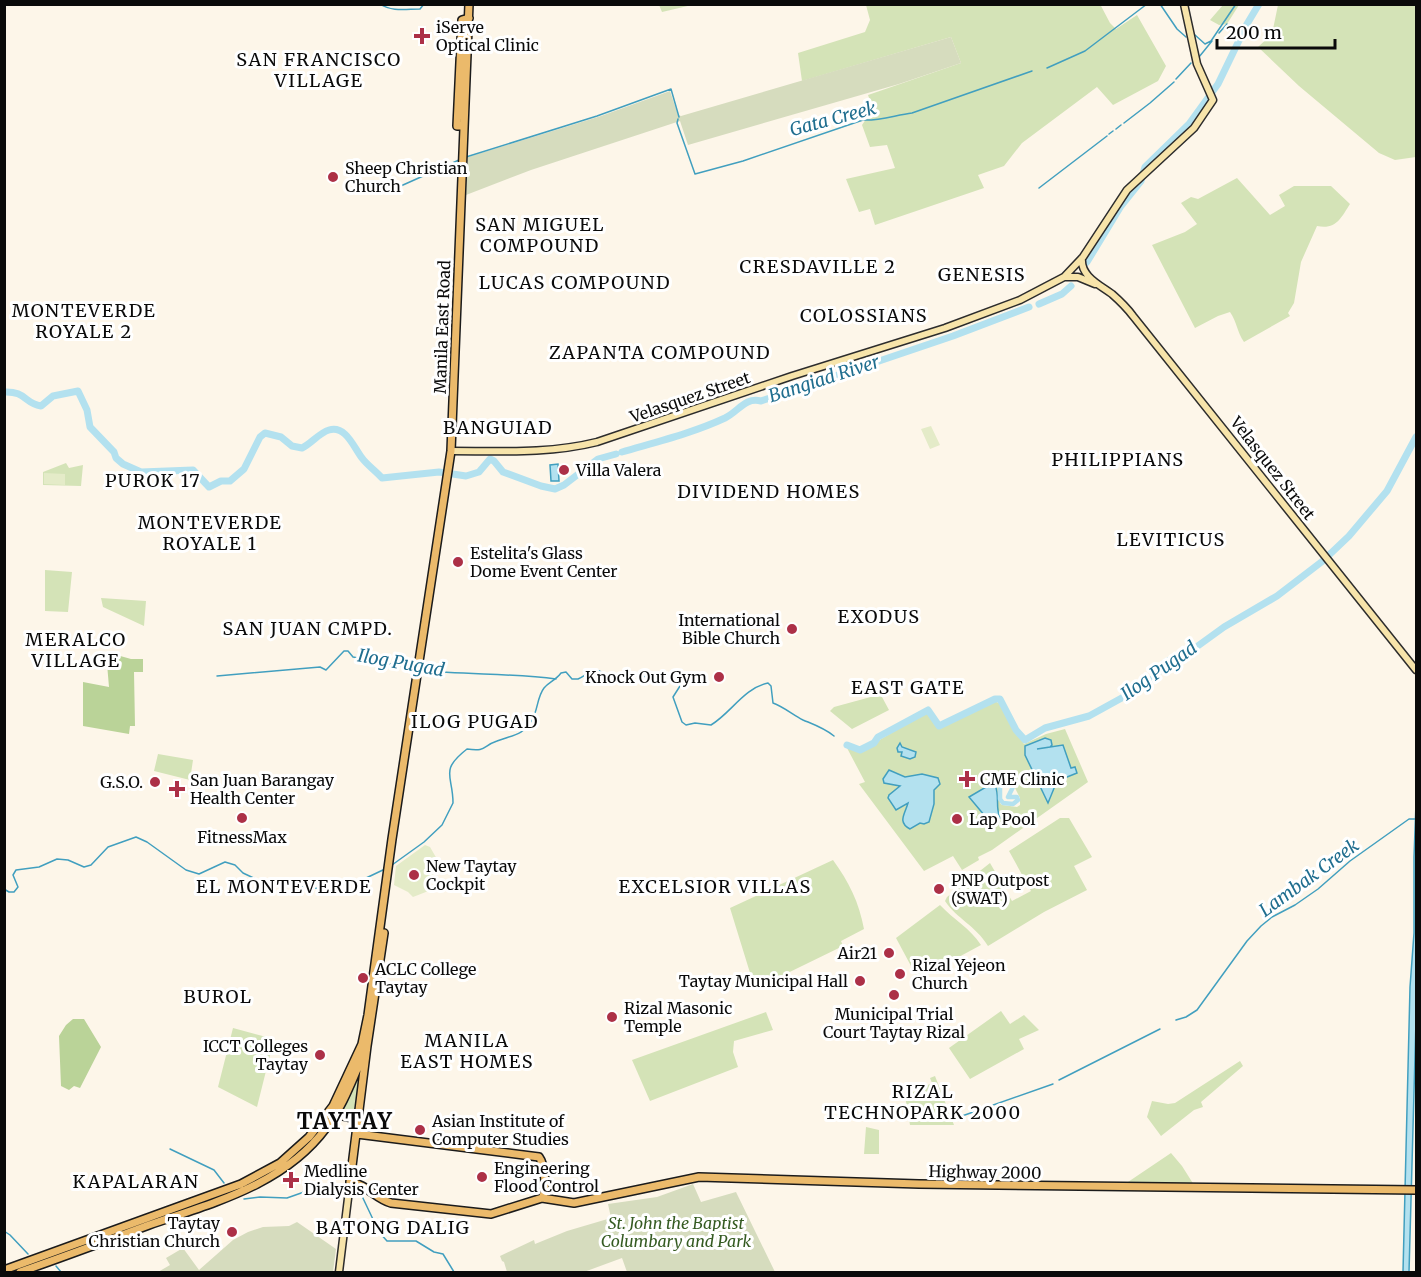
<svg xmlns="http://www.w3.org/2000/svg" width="1421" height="1277" viewBox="0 0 1421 1277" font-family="Merriweather,serif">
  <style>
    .green { fill: #d4e3b7; fill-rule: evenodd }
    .forest { fill: #bad398 }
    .cemetery { fill: #d6dcbe }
    .pitch { fill: #e4ebc8 }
    .water { fill: #b3e1ef; stroke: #419fbf; stroke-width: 1.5 }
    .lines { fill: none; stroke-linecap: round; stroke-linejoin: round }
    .stream { stroke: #419fbf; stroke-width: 1.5 }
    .canal { stroke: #b3e1ef; stroke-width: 4.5 }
    .river { stroke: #b3e1ef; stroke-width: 7 }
    .secondary-casing { stroke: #2c2c2c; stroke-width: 9 }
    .primary-casing { stroke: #1b1b1b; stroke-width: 10 }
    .secondary { stroke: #f7e4aa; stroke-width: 6 }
    .primary { stroke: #ebba6b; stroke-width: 7 }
    .poi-dot { fill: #ac3047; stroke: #fff; stroke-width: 2 }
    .labels { text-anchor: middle; stroke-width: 6; stroke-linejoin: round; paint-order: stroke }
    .poi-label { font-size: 16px; fill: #0a0a0a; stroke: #fff; text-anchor: start }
    .street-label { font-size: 16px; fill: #0a0a0a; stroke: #fff }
    .park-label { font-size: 16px; font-style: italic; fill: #355b22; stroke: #fff }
    .neighbourhood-label { font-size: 18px; letter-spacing: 1.5px; fill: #0a0a0a; stroke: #fff }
    .water-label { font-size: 18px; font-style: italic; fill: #206e8f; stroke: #fff }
    .district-label { font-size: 22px; font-weight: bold; letter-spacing: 1.5px; fill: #0a0a0a; stroke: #fff }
  </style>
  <rect width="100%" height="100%" fill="#fdf6e9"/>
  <!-- green -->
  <path class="green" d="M1100,4L1110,23L1116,29L1137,15L1166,66L1158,81L1113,105L1097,87L1022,143L1004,166L978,175L984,188L875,225L870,209L859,212L846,179L895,168L887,145L870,147L862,125L873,109L868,95L961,63L951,37L802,81L798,53L865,32L870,20L866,5Z
    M659,5H692L662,12Z
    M1223,5H1239L1227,24L1219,25L1210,20Z
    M1278,5H1416V157L1395,160L1379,153L1299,86L1258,47L1272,34Z
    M1237,178L1270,215L1285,206L1279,195L1294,186H1331L1350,204C1341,218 1336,230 1317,226L1301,262L1294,303L1288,313L1290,316L1244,342C1237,332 1237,322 1230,312L1218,316L1195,328L1152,245L1185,232L1197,224L1181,203L1191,197L1198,199Z
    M66,463L69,468L83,465L81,486L43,485V472Z
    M45,570L72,572L68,612L45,611Z
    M101,598L146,601L144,626L103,607Z
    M878,695L882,697L889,710L852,729L830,711L834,707Z
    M994,701L999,703L1024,744L1046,734L1065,729L1088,782L992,850L978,857L979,860L962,870L953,856L924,871L859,784L865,782L847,748L861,751L925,713H929L936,726L940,728ZM1008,774L1020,798V805L1017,807L1002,805L1000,803L999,778Z
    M158,754L193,760L190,780L154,771Z
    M1060,818H1069L1092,857L1074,866L1087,890L1044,912L988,946C975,925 957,919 945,901L947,897L990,863L1012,901L1031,891L1009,851Z
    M833,860C849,882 859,902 864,929L841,941L843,946L755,989L730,908Z
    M940,905C954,920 970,928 981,945L918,979L896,938Z
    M1001,1011L1010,1024L1024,1015L1039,1030L1019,1039L1024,1049L970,1079L949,1048Z
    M766,1012L773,1030L734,1041L733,1052L738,1067L650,1101L632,1060Z
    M233,1028L274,1039L257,1107L218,1087Z
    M1240,1061L1243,1066L1201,1102L1203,1107L1194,1110L1161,1136L1147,1117L1152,1101L1168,1104L1175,1103Z
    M935,1076L954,1125H910L905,1096L932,1083L930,1078Z
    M359,1077L354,1112L343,1109Z
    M866,1127L879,1130V1154H864Z
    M1171,1153L1182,1166L1194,1185L1125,1184Z"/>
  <!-- forest -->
  <path class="forest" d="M106,652L131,659H143V672H134L135,726H130L129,734L83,726V682L109,687Z
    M73,1019H84L101,1047L80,1088L74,1086L69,1090L61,1086L59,1036L66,1025Z"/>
  <!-- cemetery -->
  <path class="cemetery" d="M951,37L961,63L899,84L688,145L680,121L531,170L466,195L468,157L601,116L670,91L678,115L681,116Z
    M693,1184L701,1202L736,1192L775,1272H627L622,1258L584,1272H507L504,1262L502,1261L500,1256L534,1240L535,1244L567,1231L611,1218L608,1204L657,1197Z
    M297,1222L336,1249L333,1272H158L170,1265L166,1258L183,1248L199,1270L233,1240L248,1232L263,1227L289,1226Z"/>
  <!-- pitch -->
  <path class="pitch" d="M931,426L940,445L930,449L921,429Z
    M44,473L65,474V485L44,484Z
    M425,845L430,847L437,859L430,884L431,890L413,897L408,892L394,885L396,866Z"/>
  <!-- water -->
  <path class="water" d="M558,464L559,481H551L550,465Z
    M1045,738L1051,740L1052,745L1050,747L1037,749L1063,745L1071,768L1075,767L1077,773L1057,781L1048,803L1025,755V746Z
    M900,743L902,747L916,752L915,757L910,759L901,756L902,752H898L897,748Z
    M889,770L905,777L922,774L938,778L940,784L934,790V804L929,822L924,824L920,823L910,829C897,822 905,814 908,803L896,810L888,798L889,795L900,786L884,783L883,779Z
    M995,785C1000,796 995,807 1000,818L990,822L969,797L986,787Z
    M1416,803V1020L1409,1272H1403L1410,987L1414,933V857Z"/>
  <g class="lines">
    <!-- stream -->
    <path class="stream" d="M380,4C392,12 406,9 420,9L424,4
      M1160,4L1177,29L1186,37
      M1219,33L1227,24
      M1195,35L1205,44L1211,41L1236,4
      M1199,57L1212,41
      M1047,68L1085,51L1147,4
      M1176,79L1191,63
      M678,119L677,123L695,174L743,161L863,120C879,121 896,115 912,113L1032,71
      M1124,123L1150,103L1174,82
      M1116,129L1121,125
      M1109,134L1113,131
      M466,157L597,116L671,89L679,117
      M1039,188L1107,136
      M394,189L459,160
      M420,670C465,675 511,673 556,679
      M217,676L320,667L326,670L344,651H348L353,657L415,669
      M392,865L424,842L442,825L453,803C453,775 439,771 467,749C487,752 482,746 497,741C512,735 523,736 532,720C538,710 537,697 544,688C549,682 556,680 561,673L566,672L572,679H578C591,673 597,662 608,680L635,676L656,677L670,674L679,679L680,686L673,697L682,722L686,725L695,723L711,725C731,713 744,688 768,683L771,686L773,703C784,707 793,715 803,720C815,725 824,728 834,736
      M4,889L9,892H14L18,887L13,875L16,870L39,867L57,859L68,860L84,867L91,865L108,847L136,837L147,842L186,870L199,874L225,862L235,865L243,873L258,880L277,885L326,889L364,879L385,869
      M1176,1020L1186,1017L1197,1010L1247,941L1261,926L1272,917L1295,905L1318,889L1350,861L1409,819H1416
      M1059,1080L1160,1029
      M962,1116L1053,1084
      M170,1149L214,1170L224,1183
      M350,1193L361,1194L379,1232L387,1241H416L434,1252L443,1254L454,1272
      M244,1199L260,1197L287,1198L304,1192L345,1193
      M4,1231L10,1235L28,1254
      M56,1266L61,1272"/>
    <!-- canal -->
    <path class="canal" d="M1005,776L1007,777L1008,782L1013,787L1008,797H1017L1018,800L1013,804L1003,803L1000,799V779Z"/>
    <!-- river -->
    <path class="river" d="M1087,262L1121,206L1141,181L1145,167L1189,124L1218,84L1247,24L1259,4
      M1039,304L1062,294L1071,286
      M4,392C26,391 24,403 41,406L53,396L78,391L87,410L90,427L114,452L116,458L123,464L141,472L193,470L209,487L221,481H230L244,469L260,437L265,433L281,437L292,446L302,448C312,443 319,433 329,430C346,425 354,448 362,458C367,465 376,471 382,478L439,472L466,476L479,472L490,459L494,461L503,472L541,486L555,489L564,485L598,459L616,454
      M622,452C656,442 693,433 725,418C739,411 745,397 761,401L953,336L1029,307
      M1329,555L1349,536L1387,491L1416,437
      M847,745L860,750L874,743L878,737L928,710L939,726L995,699H1000L1016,730L1025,740L1045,728L1089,716L1138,689L1155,677L1166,662L1195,648L1224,627L1277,596L1324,560"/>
    <!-- secondary casing -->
    <g class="secondary-casing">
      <path id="secondary" d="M1082,258C1080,276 1100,285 1112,294C1120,301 1127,308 1133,316L1416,670
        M1064,277H1078L1095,284
        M451,451C500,451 549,454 597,442L792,376L945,328L1020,300L1064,277L1083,257L1127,190L1194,128L1213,100L1197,64L1184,4
        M339,1272L350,1182"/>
    </g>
    <!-- primary casing -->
    <g class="primary-casing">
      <path id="primary" d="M464,126H457L462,20L469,18
        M384,933L367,1046L350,1182C366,1184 376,1199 391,1203L491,1214L542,1198L574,1203L699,1177L919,1184L1416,1190
        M334,1114L351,1118L358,1122
        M357,1134L539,1157C545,1165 547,1190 542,1198
        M4,1270L241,1184L280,1163L309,1137L333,1106L362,1044L368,1015L392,839L451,451L469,4
        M20,1272C63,1257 106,1241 149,1225C212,1203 284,1185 326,1128C344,1105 353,1077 365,1051"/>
    </g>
    <!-- secondary -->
    <use href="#secondary" class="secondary"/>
    <!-- primary -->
    <use href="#primary" class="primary"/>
  </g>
  <!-- markers -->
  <g class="poi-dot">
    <path d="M419 27h6v6h6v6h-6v6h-6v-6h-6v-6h6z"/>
    <circle cx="333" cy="177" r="6"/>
    <circle cx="564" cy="470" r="6"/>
    <circle cx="458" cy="562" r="6"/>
    <circle cx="792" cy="629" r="6"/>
    <circle cx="719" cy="677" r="6"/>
    <path d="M964 770h6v6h6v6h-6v6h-6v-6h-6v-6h6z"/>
    <circle cx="155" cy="782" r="6"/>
    <path d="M174 780h6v6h6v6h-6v6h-6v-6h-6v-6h6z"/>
    <circle cx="242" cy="818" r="6"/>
    <circle cx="957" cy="819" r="6"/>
    <circle cx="414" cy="875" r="6"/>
    <circle cx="939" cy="889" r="6"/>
    <circle cx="889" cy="953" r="6"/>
    <circle cx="900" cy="974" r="6"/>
    <circle cx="363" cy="978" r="6"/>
    <circle cx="860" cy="981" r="6"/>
    <circle cx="894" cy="995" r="6"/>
    <circle cx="612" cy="1017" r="6"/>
    <circle cx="320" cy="1055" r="6"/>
    <circle cx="420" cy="1130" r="6"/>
    <circle cx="482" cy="1177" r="6"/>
    <path d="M288 1171h6v6h6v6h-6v6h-6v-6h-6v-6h6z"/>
    <circle cx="232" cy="1232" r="6"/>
  </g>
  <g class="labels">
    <!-- poi labels -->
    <g class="poi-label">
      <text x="436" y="33">iServe<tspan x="436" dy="18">Optical Clinic</tspan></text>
      <text x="345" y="174">Sheep Christian<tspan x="345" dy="18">Church</tspan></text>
      <text x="576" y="476">Villa Valera</text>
      <text x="470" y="559">Estelita's Glass<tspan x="470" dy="18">Dome Event Center</tspan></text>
      <text x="780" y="626" text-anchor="end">International<tspan x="780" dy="18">Bible Church</tspan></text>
      <text x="707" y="683" text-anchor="end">Knock Out Gym</text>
      <text x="980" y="785">CME Clinic</text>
      <text x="190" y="786">San Juan Barangay<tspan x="190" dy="18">Health Center</tspan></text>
      <text x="143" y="788" text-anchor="end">G.S.O.</text>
      <text x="969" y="825">Lap Pool</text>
      <text x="242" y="843" text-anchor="middle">FitnessMax</text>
      <text x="426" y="872">New Taytay<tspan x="426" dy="18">Cockpit</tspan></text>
      <text x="951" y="886">PNP Outpost<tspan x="951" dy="18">(SWAT)</tspan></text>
      <text x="877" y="959" text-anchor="end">Air21</text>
      <text x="912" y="971">Rizal Yejeon<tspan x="912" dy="18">Church</tspan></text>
      <text x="375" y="975">ACLC College<tspan x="375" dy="18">Taytay</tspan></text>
      <text x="848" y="987" text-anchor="end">Taytay Municipal Hall</text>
      <text x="624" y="1014">Rizal Masonic<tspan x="624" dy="18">Temple</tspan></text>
      <text x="894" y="1020" text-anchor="middle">Municipal Trial<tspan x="894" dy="18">Court Taytay Rizal</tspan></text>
      <text x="308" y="1052" text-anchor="end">ICCT Colleges<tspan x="308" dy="18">Taytay</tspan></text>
      <text x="432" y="1127">Asian Institute of<tspan x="432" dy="18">Computer Studies</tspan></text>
      <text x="494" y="1174">Engineering<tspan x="494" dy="18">Flood Control</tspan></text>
      <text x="304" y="1177">Medline<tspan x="304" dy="18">Dialysis Center</tspan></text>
      <text x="220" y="1229" text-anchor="end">Taytay<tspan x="220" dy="18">Christian Church</tspan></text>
    </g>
    <!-- street labels -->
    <g class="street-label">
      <text transform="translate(442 327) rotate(-88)" y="6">Manila East Road</text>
      <text transform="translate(690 397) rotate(-19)" y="6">Velasquez Street</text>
      <text transform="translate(1273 468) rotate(52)" y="6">Velasquez Street</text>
      <text transform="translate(985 1172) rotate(1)" y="6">Highway 2000</text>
    </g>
    <!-- park labels -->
    <g class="park-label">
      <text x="676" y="1229">St. John the Baptist<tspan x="676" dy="18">Columbary and Park</tspan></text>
    </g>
    <!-- neighbourhood labels -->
    <g class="neighbourhood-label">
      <text x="319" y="66">SAN FRANCISCO<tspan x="319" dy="21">VILLAGE</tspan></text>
      <text x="540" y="231">SAN MIGUEL<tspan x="540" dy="21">COMPOUND</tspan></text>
      <text x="818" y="273">CRESDAVILLE 2</text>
      <text x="982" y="281">GENESIS</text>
      <text x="575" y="289">LUCAS COMPOUND</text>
      <text x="84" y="317">MONTEVERDE<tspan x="84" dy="21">ROYALE 2</tspan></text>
      <text x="864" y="322">COLOSSIANS</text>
      <text x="660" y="359">ZAPANTA COMPOUND</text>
      <text x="498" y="434">BANGUIAD</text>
      <text x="1118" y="466">PHILIPPIANS</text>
      <text x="153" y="487">PUROK 17</text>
      <text x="769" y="498">DIVIDEND HOMES</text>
      <text x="210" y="529">MONTEVERDE<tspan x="210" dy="21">ROYALE 1</tspan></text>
      <text x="1171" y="546">LEVITICUS</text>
      <text x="879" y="623">EXODUS</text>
      <text x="308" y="635">SAN JUAN CMPD.</text>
      <text x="76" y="646">MERALCO<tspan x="76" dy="21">VILLAGE</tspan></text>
      <text x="908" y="694">EAST GATE</text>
      <text x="475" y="728">ILOG PUGAD</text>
      <text x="284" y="893">EL MONTEVERDE</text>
      <text x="715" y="893">EXCELSIOR VILLAS</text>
      <text x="218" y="1003">BUROL</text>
      <text x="467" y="1047">MANILA<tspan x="467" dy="21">EAST HOMES</tspan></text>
      <text x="923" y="1098">RIZAL<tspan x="923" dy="21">TECHNOPARK 2000</tspan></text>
      <text x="136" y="1188">KAPALARAN</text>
      <text x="393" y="1234">BATONG DALIG</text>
    </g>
    <!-- water labels -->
    <g class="water-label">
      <text transform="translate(833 119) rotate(-15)" y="6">Gata Creek</text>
      <text transform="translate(824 379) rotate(-18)" y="6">Bangiad River</text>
      <text transform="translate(401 663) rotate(10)" y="6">Ilog Pugad</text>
      <text transform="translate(1159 671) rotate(-35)" y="6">Ilog Pugad</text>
      <text transform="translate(1309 878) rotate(-36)" y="6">Lambak Creek</text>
    </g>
    <!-- district labels -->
    <g class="district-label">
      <text x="345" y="1129">TAYTAY</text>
    </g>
  </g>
  <!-- border -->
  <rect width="1421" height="1277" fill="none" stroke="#0a0a0a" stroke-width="12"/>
  <!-- scale -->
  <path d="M1217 39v9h118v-9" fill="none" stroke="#0a0a0a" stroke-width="3"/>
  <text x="1226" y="39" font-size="18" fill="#0a0a0a" stroke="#ffffff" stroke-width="4.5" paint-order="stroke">200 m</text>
</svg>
